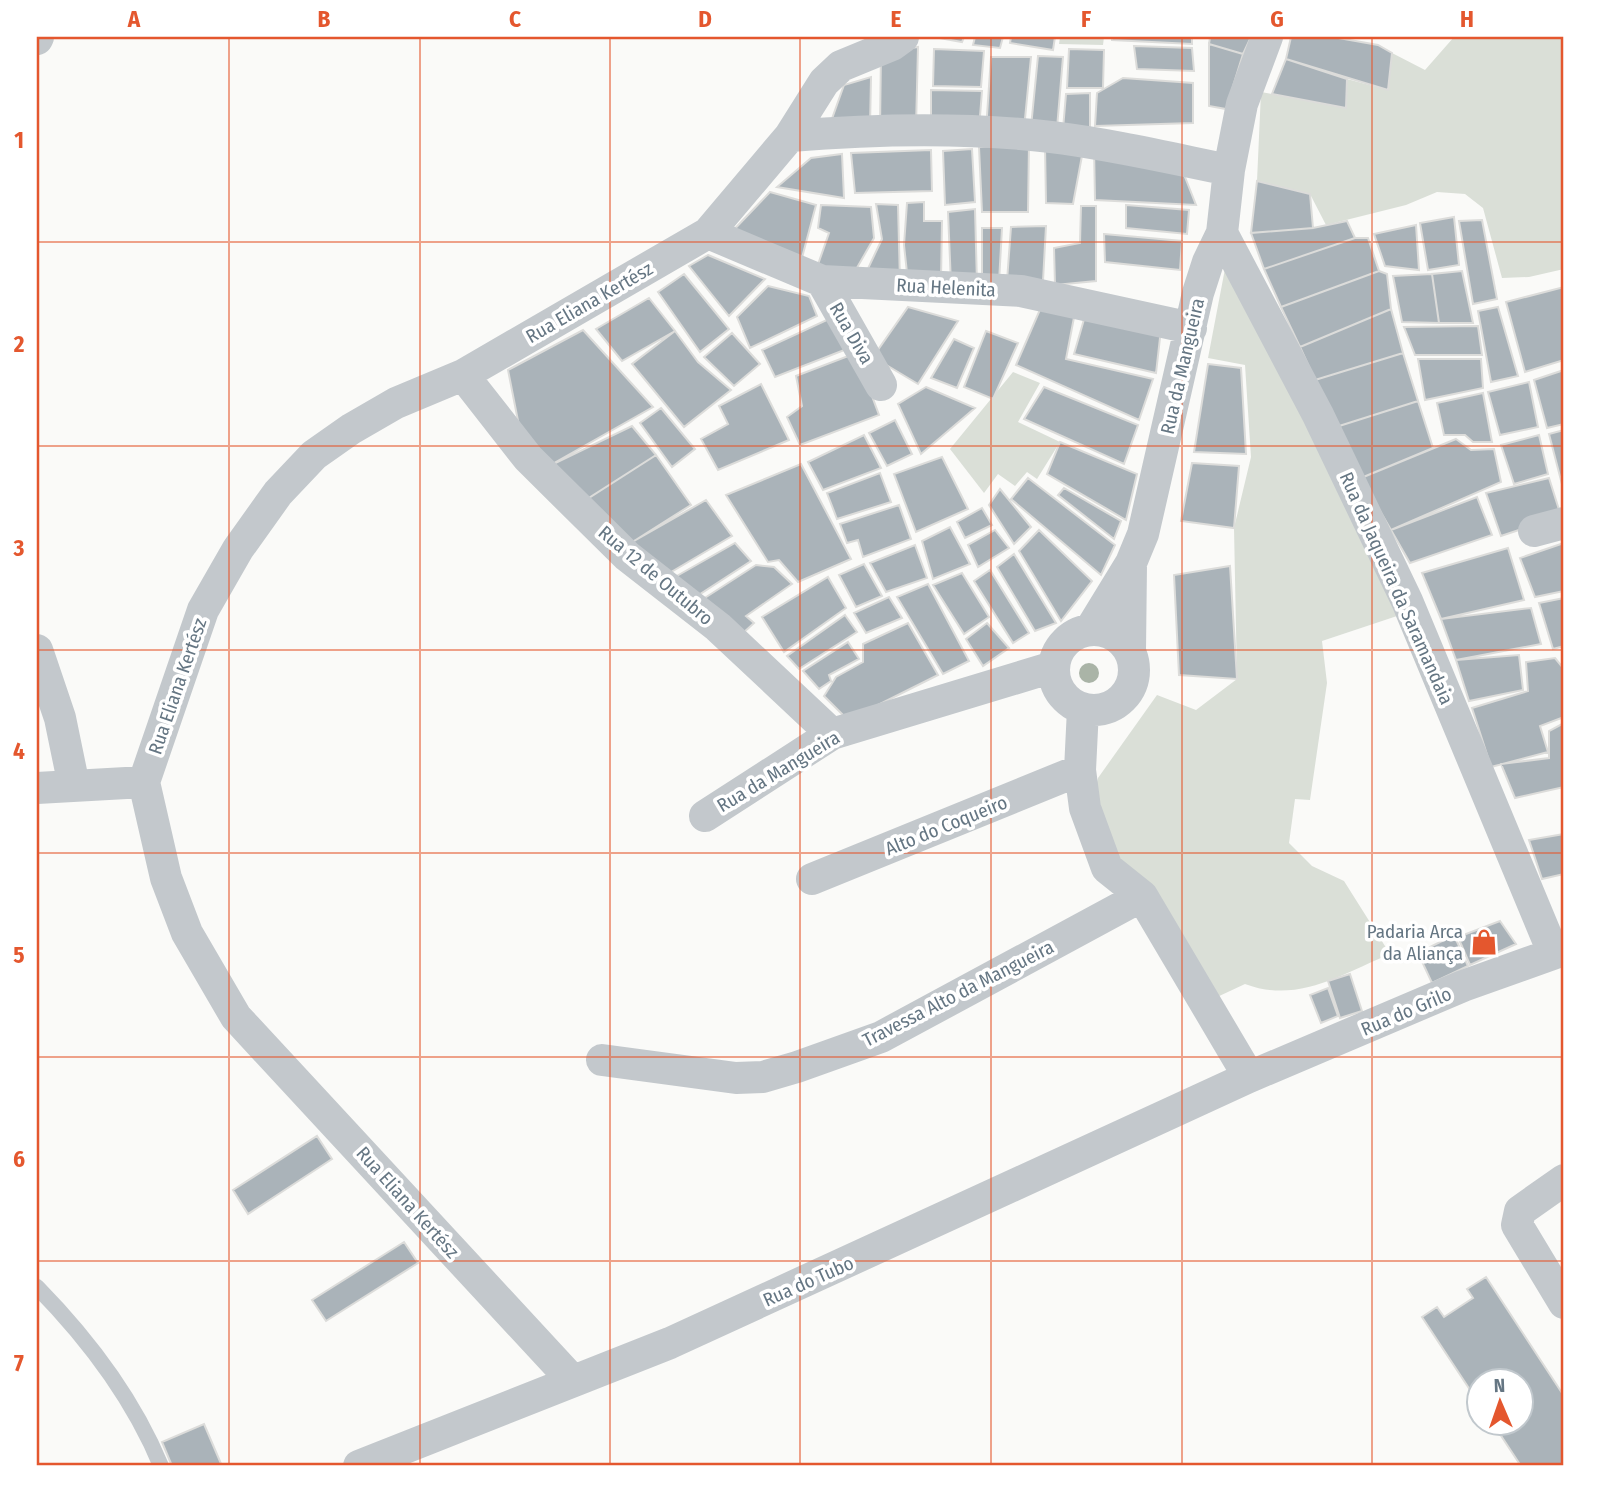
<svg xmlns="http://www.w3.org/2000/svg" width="1601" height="1503" viewBox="0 0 1601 1503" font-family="'Fira Sans Condensed',sans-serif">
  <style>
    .green { fill: #dadfd7 }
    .building { fill: #aab3b9; stroke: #dcdcda; stroke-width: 2 }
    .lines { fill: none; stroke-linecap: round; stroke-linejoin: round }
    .service { stroke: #c3c8cc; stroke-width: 16 }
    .minor { stroke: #c3c8cc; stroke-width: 32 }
    .tree { fill: #aab4a7 }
    .grid { fill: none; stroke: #e4572e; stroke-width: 2; stroke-opacity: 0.55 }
    .labels { text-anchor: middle; stroke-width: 7; stroke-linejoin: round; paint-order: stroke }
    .street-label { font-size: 19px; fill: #657683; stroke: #fff }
    .poi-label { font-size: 19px; fill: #657683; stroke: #fff; text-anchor: end }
    .neatline { fill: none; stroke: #e4572e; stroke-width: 2.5 }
    .grid-label { font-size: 23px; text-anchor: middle; font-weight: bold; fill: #e4572e }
  </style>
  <rect width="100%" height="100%" fill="#fafaf8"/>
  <!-- green -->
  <path class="green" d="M1060,37H1104L1103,45L1059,44Z
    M1454,37H1564V269L1529,277L1502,278L1483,208L1465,194L1437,192L1406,205L1326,225L1310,194L1257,181L1261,92L1345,107L1347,79L1388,90L1392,53L1425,70Z
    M1228,253L1400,615L1322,641L1327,683L1310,800L1295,799L1289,843L1312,866L1344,881L1390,954C1342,974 1298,1004 1245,984L1215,998L1111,862L1091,807L1098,778L1157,695L1196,710L1237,679L1234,528L1251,457L1245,365L1208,358Z
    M1013,372L1040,383L1018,422L1060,442L1037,479L1027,472L1015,486L998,474L984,493L950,449Z"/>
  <!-- building -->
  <path class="building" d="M934,37H964L962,42Z
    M975,37H1003L1000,48L973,45Z
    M1011,37H1055L1053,50L1010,43Z
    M1112,37H1192V44L1112,40Z
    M1210,37H1251L1243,54L1209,44Z
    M1291,37H1333L1378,45L1392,53L1388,90L1286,59Z
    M1209,44L1243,54L1226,109L1209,106Z
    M1134,46L1192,48L1194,71L1137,69Z
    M918,47L916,127L880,128L881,52Z
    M934,49L984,51L981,87L933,86Z
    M1069,49L1104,50L1103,88H1067Z
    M1038,56L1063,57L1057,128L1031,127Z
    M991,57H1031L1024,129L986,130Z
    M1286,59L1347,79L1346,108L1272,94Z
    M871,77L870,127L828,130L844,85Z
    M1123,78L1193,83V123L1095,126L1097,93Z
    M931,90L982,91L979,129L931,127Z
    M1090,93V128L1063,129L1066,94Z
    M1029,143L1028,212H982L979,147Z
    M1084,145L1073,204L1046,203L1045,146Z
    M1094,147L1181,167L1196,205L1095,200Z
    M972,149L975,202L945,205L943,151Z
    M931,150L932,191L855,193L851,153Z
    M842,154L844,198L777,187L811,158Z
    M1257,181L1310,194L1313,228L1251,233Z
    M770,192L816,205L799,269L726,238Z
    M924,202V221H942L941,281L908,282L904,245L907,203Z
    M876,204L898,205L900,282L863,279L882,239Z
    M821,205L871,207L874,238L850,280L815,273L829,233L818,228Z
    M1126,205L1189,210L1187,234L1126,228Z
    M1081,206H1096V281L1055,285L1054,248L1080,243Z
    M975,209L977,284H951L948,212Z
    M1454,217L1459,265L1428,270L1420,223Z
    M1482,220L1497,299L1473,304L1459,221Z
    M1347,221L1355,238L1264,269L1251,233L1313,228Z
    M1416,225L1419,270L1385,266L1374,234Z
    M1046,226L1043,281H1007L1011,227Z
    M982,228H1002L999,282L982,284Z
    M1104,234L1182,241L1180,270L1105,262Z
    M1355,238H1368L1379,271L1281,307L1264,269Z
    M708,255L765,279L729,316L689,266Z
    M1379,271L1387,274L1391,309L1300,347L1281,307Z
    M1462,271L1473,323H1439L1432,274Z
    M684,274L729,329L700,352L658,292Z
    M1432,274L1439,323L1402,322L1393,276Z
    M768,286L809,296L817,316L750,348L737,317Z
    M1564,287V360L1525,372L1506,302Z
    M649,298L675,331L622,361L596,329Z
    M1045,298L1076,307L1066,359L1153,379L1139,420L1016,365Z
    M908,307L958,321L918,384L873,357Z
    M1498,307L1518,376L1491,382L1478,311Z
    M1087,309L1161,329L1156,373L1074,354Z
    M1391,309L1403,353L1315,380L1300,347Z
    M831,318L852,347L775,377L762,350Z
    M1478,326L1482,355H1415L1404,327Z
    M583,330L653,407L547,467L520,431L508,370Z
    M675,331L698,362L731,390L684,427L632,364Z
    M986,331L1018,343L993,399L964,387Z
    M732,333L760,364L734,386L704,357Z
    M954,339L974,348L957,388L931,378Z
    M856,353L879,415L800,445L787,417L802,406L796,376Z
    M1403,353L1418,401L1336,427L1315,380Z
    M1418,359H1481L1483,388L1425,400Z
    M1208,364L1241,368L1246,454L1194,452Z
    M1564,370V424L1547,428L1534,380Z
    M1529,382L1538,427L1500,435L1488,392Z
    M761,384L789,440L718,470L701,439L728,424L719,406Z
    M926,387L975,408L921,454L898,404Z
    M1044,387L1138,425L1124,464L1024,419Z
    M1483,393L1492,442H1473L1465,435H1444L1437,403Z
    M1418,401L1433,448L1361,478L1336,427Z
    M661,408L695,449L672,467L640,423Z
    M895,420L912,454L887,466L869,433Z
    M632,426L656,455L578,505L547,467Z
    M1564,430V492L1549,434Z
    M864,435L881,468L823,490L808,462Z
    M1539,435L1548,474L1514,484L1501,445Z
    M1456,439L1471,450L1494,449L1501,482L1391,530L1361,478Z
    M1060,442L1137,474L1126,520L1047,474Z
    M656,455L691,505L623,548L578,505Z
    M942,457L968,509L916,532L894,474Z
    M1192,463L1239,466L1234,528L1181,521Z
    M801,464L851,559L798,582L779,560L768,562L726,495Z
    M880,473L891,502L837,519L827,493Z
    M1028,478L1115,545L1101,575L1011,499Z
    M1549,478L1561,516L1501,536L1486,493Z
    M1064,488L1121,521L1114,539L1058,495Z
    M1000,489L1031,527L1014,544L989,505Z
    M1477,497L1492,535L1410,563L1391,530Z
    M706,500L732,536L661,578L627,545Z
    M899,505L911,539L863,557L858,540L847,543L840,524Z
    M982,508L992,525L965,538L957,522Z
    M950,527L970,564L933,579L922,541Z
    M995,530L1009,548L978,567L968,545Z
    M1039,530L1092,581L1061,621L1019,551Z
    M735,543L751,561L694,598L668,581Z
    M1564,543V591L1535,597L1520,558Z
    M915,545L927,578L886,592L870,563Z
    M1508,548L1524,600L1441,619L1422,573Z
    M1014,554L1056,623L1035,631L997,567Z
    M864,564L882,596L856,607L839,575Z
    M756,565L774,567L792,584L746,616L754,623L742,634L700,601Z
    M1230,566L1237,679L1179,675L1174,575Z
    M990,570L1029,633L1013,643L974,581Z
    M962,573L989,617L964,634L933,585Z
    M828,577L846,608L784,652L762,617Z
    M928,584L969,661L943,674L897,597Z
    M889,597L902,618L866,633L854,613Z
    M1564,598V646L1553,649L1539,603Z
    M1531,608L1541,644L1456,660L1441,619Z
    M845,615L857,632L799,669L787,656Z
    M908,623L938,675L848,720L824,696L836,677L863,662V644Z
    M987,623L1009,648L983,666L966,639Z
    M848,642L859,659L829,675L831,681L819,689L803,671Z
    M1519,655L1523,690L1469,701L1456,660Z
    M1555,658L1564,669V717L1540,726L1548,752L1491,767L1472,708L1528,691L1526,662Z
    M1564,723V787L1515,798L1501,764L1549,758V731Z
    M1564,834V874L1542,879L1529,840Z
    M1500,921L1516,944L1470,965L1458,937Z
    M1454,935L1468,966L1432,983L1418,953Z
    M1350,974L1362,1011L1340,1018L1328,981Z
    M1328,988L1338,1016L1321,1023L1310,995Z
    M317,1136L332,1159L248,1214L233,1190Z
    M404,1242L418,1263L326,1321L312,1300Z
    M1486,1277L1564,1396V1466H1521L1492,1422H1520V1380H1478V1402L1422,1317L1437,1307L1444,1317L1473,1298L1467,1289Z
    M204,1424L222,1466H172L162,1442Z"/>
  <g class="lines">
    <!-- service -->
    <path class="service" d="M37,1287C88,1339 133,1398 161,1466"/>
    <!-- minor -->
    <path class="minor" d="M37,39L38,37
      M790,136C877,129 964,127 1051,137C1110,144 1170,158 1229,170
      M708,233L822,281L1021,291L1191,328
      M1222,233L1318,415L1407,601L1553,952
      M822,281L881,385
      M463,375L528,458L627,556L718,627L832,734
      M1534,531L1564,523
      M1090,630L1131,563L1143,534L1198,293L1208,262L1222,233L1229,170L1242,104L1267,37
      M1054 670a40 40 0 1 1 80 0a40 40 0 1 1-80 0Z
      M37,650L60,718L74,786
      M1130,650L1131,565
      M1083,709L1080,770L1085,808L1107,868L1142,896L1249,1077
      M37,788L144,782
      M705,816L832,734L1053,667
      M812,879L1080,770
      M602,1060L736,1078L763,1077L797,1067L881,1037L1142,896
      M1564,1180L1520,1211L1517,1225L1564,1303
      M573,1381L236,1017L187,933L166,878L144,782L203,610L238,549L278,493L314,455L351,429L396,403L463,375L708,233L790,136L824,82L841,66L892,45L903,37
      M359,1466L670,1343L1249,1077L1463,986L1564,950"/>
  </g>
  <!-- trees -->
  <circle class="tree" cx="1089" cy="673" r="10"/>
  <!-- grid -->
  <path class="grid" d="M229,37V1466M420,37V1466M610,37V1466M800,37V1466M991,37V1466M1182,37V1466M1372,37V1466M37,242H1564M37,446H1564M37,650H1564M37,853H1564M37,1057H1564M37,1261H1564"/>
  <!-- icons -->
  <defs>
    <g id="shop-bare" transform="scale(2.1)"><path d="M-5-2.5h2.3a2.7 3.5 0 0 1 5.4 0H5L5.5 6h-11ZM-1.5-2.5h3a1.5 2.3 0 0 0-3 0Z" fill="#e4572e" stroke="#fff" stroke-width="2.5" paint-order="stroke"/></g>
  </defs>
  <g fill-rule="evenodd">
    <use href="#shop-bare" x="1484" y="942"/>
  </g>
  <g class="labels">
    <!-- street labels -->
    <g class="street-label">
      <text transform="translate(946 287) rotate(3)" y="7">Rua Helenita</text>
      <text transform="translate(589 302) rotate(-30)" y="7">Rua Eliana Kertész</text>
      <text transform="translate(852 333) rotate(60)" y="7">Rua Diva</text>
      <text transform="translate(1182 366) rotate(-77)" y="7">Rua da Mangueira</text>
      <text transform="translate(656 575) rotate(40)" y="7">Rua 12 de Outubro</text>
      <text transform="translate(1397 588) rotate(66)" y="7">Rua da Jaqueira da Saramandaia</text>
      <text transform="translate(177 686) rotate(-71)" y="7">Rua Eliana Kertész</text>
      <text transform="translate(778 771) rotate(-31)" y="7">Rua da Mangueira</text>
      <text transform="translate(946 825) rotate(-22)" y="7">Alto do Coqueiro</text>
      <text transform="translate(958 993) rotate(-27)" y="7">Travessa Alto da Mangueira</text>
      <text transform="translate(1406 1011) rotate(-23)" y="7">Rua do Grilo</text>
      <text transform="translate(408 1202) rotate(48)" y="7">Rua Eliana Kertész</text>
      <text transform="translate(808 1281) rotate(-24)" y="7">Rua do Tubo</text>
    </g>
    <!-- poi labels -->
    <g class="poi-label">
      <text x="1463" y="938">Padaria Arca<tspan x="1463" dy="22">da Aliança</tspan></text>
    </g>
  </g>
  <!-- border -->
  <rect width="1601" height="1503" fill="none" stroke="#ffffff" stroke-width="77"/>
  <!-- north arrow -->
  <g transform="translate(1500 1402) rotate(358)"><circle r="33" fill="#ffffff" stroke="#c1c8cd" stroke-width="2"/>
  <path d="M0-5L12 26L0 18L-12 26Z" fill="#e4572e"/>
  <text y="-10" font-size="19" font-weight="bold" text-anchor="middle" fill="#657683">N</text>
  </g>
  <rect x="38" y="38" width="1524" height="1426" class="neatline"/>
  <g class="grid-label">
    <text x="134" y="27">A</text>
    <text x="324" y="27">B</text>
    <text x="515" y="27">C</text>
    <text x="705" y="27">D</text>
    <text x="896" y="27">E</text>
    <text x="1086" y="27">F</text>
    <text x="1277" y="27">G</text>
    <text x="1467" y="27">H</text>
    <text x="19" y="148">1</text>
    <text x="19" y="352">2</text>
    <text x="19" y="556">3</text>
    <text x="19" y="759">4</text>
    <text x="19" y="963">5</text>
    <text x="19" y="1167">6</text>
    <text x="19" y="1371">7</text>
  </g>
</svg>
